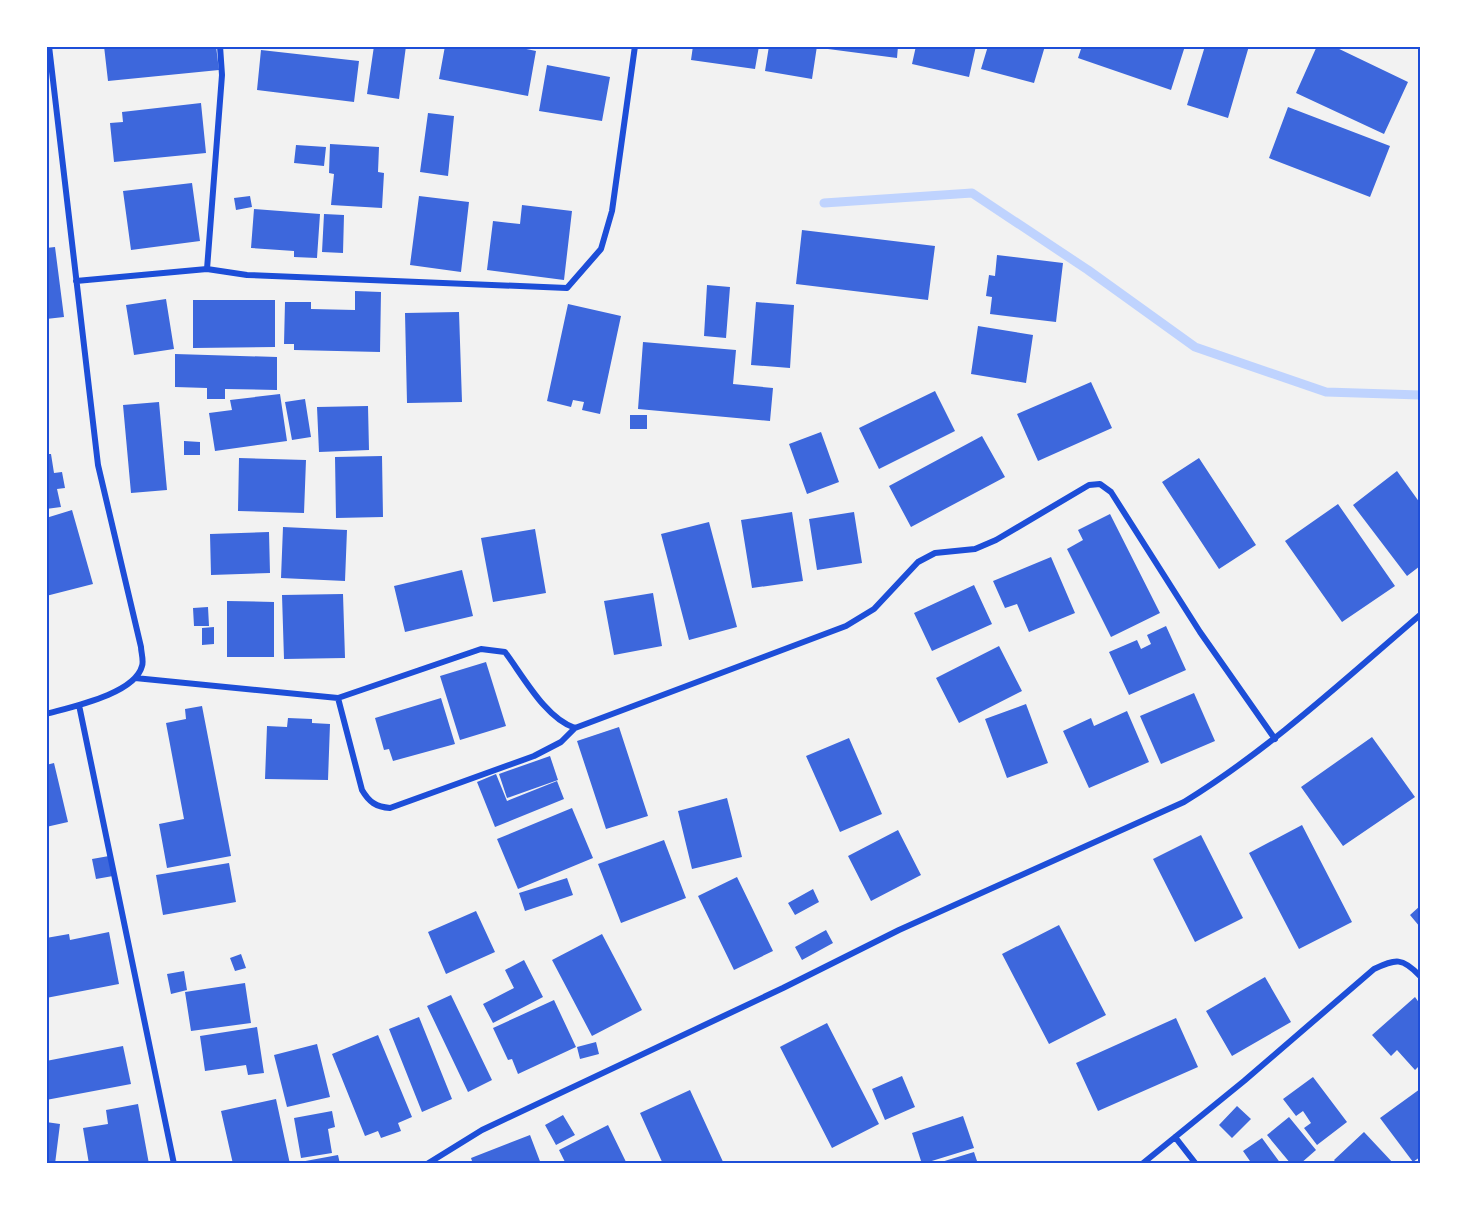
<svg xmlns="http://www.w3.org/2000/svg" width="1467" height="1210" viewBox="0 0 1467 1210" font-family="'Times New Roman',serif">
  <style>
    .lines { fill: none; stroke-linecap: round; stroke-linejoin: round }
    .stream { stroke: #bfd3fe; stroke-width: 9 }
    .building { fill: #3d67dc }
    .minor { stroke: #1d4ed8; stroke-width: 6 }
    .neatline { fill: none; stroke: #1d4ed8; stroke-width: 2 }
  </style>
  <rect width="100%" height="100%" fill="#f2f2f2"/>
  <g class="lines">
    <!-- stream -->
    <path class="stream" d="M824,203L972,193L1088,270L1195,347L1326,392L1420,395"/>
  </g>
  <!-- building -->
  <path class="building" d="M104,46H216L219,70L108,81Z
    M374,46H406L399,99L367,94Z
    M445,46H512L536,51L528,96L439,79Z
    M693,46H759L755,69L691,60Z
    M769,46H817L812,79L765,71Z
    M828,46H898L897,58L828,49Z
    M916,46H976L969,77L912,64Z
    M988,46H1045L1034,83L981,69Z
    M1082,46H1185L1171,90L1078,58Z
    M1205,46H1249L1228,118L1187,105Z
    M1317,46H1333L1408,82L1384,134L1296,93Z
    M261,50L359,61L354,102L257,90Z
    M547,65L610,77L602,121L539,111Z
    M201,103L206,153L114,162L110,123L123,122L122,112Z
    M1288,107L1390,146L1370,197L1269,158Z
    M428,113L454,116L448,176L420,172Z
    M330,144L379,147L378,172L384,173L382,208L331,205L334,174L329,173Z
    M296,145L326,147L324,166L294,163Z
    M192,183L200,241L131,250L123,191Z
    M250,196L252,207L236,210L234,198Z
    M419,196L469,202L461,272L410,265Z
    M522,205L572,211L564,280L487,270L493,221L520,224Z
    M254,209L320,214L317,258L294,257V251L251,248Z
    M324,214L344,215L343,253L322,252Z
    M802,230L935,246L928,300L796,284Z
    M55,247L64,317L46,319V248Z
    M997,255L1063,263L1056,322L990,314L992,297L986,296L989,275L995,276Z
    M707,285L730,287L726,338L704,336Z
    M355,291L381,292L380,352L294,350V344H284L285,302H311V309L355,310Z
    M166,299L174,349L134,355L126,305Z
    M193,300H275V347L193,348Z
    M756,302L794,305L790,368L751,365Z
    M568,304L621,316L600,414L582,410L584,402L573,400L571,407L547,401Z
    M459,312L462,402L407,403L405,313Z
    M978,326L1033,335L1026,383L971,374Z
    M643,342L736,350L733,384L773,388L770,421L638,409Z
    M175,354L277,357V390L225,389V399H207V388L175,387Z
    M1091,382L1112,428L1038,461L1017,414Z
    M935,391L955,431L879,469L859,428Z
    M280,394L287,441L215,451L209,413L232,410L230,400Z
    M305,399L311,437L292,440L285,402Z
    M159,402L167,490L131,493L123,405Z
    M368,406L369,450L319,452L317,407Z
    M630,415H647V429H630Z
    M821,432L839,482L807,494L789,444Z
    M982,436L1005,477L911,527L889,486Z
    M184,441L200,442V455H184Z
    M46,454H51L54,473L62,472L65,488L57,489L61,507L46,509Z
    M382,456L383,517L336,518L335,457Z
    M239,458L306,460L304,513L238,511Z
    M1199,458L1256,545L1219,569L1162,482Z
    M1397,471L1420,503V566L1407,576L1353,505Z
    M1338,504L1395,586L1342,622L1285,541Z
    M72,510L93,584L46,596V518Z
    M792,512L803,581L752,588L741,520Z
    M854,512L862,563L817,570L809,519Z
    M1110,514L1160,613L1111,637L1067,549L1083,540L1078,530Z
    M709,522L737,627L689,640L661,534Z
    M283,527L347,530L345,581L281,578Z
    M535,529L546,593L493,602L481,538Z
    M269,532L270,573L211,575L210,534Z
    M1051,557L1075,613L1029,632L1017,604L1005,608L993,581Z
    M462,570L473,616L405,632L394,586Z
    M974,585L992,624L932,651L914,613Z
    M653,593L662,646L614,655L604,601Z
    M343,594L345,658L284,659L282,595Z
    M227,601L274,602V657H227Z
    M208,607L209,626H194L193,608Z
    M1166,626L1186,670L1129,695L1109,652L1137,640L1141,649L1151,644L1147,635Z
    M214,627V644L202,645V628Z
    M999,646L1022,691L959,723L936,678Z
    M486,662L506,726L460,740L440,676Z
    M1194,693L1215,741L1161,764L1140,716Z
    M441,698L455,744L393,761L389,749L384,750L375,718Z
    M1026,704L1048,763L1007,778L985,719Z
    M202,706L231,856L167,868L159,824L184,819L166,723L186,719L185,709Z
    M1127,711L1149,762L1089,788L1063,731L1091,718L1094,726Z
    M288,718L312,719V723L330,724L328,780L265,779L267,726L287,727Z
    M619,727L648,816L606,829L577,741Z
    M1372,737L1415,797L1343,846L1301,787Z
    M849,738L882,814L840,832L806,756Z
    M550,756L558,780L507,798L499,774Z
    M54,763L68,822L46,827V765Z
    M496,774L507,801L557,781L564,799L495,827L477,782Z
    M727,798L742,857L692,869L678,811Z
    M572,808L593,858L518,889L497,839Z
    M1302,825L1352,922L1299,949L1249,853Z
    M898,830L921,875L871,901L848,856Z
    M1201,835L1243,918L1195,942L1153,859Z
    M664,840L686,898L621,923L598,864Z
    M109,856L113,876L96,879L92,859Z
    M229,863L236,902L163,915L156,875Z
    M737,877L773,951L734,970L698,896Z
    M567,878L573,895L525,911L519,893Z
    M813,889L819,902L795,915L788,903Z
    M1420,906V927L1410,915Z
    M476,911L495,952L446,974L428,932Z
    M1059,925L1106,1015L1049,1044L1002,954Z
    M826,930L833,943L802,960L795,947Z
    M109,932L119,984L46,998V938L69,934L70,940Z
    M602,934L642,1010L592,1036L552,960Z
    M241,954L246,968L235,971L230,958Z
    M524,960L543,997L493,1023L483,1004L514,988L505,970Z
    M184,971L187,990L171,994L167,974Z
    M1265,977L1291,1022L1232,1056L1206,1011Z
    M245,983L251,1023L191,1031L185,992Z
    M451,995L492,1080L468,1092L427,1006Z
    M1415,997L1420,1004V1065L1415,1070L1397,1050L1391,1056L1372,1035Z
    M554,1000L576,1047L518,1074L512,1059L508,1060L493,1028Z
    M419,1017L452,1099L422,1112L389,1029Z
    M1176,1018L1198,1067L1098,1111L1076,1063Z
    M827,1023L879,1124L832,1148L780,1047Z
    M257,1027L264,1073L248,1075L246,1065L205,1071L200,1036Z
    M378,1035L412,1117L398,1123L401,1131L381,1138L378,1131L365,1136L332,1054Z
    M596,1042L599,1054L580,1059L577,1047Z
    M317,1044L330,1097L287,1107L274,1055Z
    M123,1046L131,1084L46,1100V1061Z
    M902,1076L915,1107L885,1120L872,1089Z
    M1313,1077L1347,1122L1317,1145L1304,1128L1311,1123L1303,1111L1296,1116L1283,1099Z
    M1420,1089V1157L1413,1162L1380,1118Z
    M690,1090L724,1164H663L640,1113Z
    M276,1099L290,1164H233L221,1111Z
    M138,1104L149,1164H89L83,1128L108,1124L106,1110Z
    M1237,1106L1251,1119L1232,1138L1219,1125Z
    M332,1111L335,1127L328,1129L332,1153L301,1158L294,1118Z
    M563,1115L575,1135L556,1145L545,1125Z
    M963,1116L974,1148L922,1164L912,1133Z
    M1289,1117L1316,1150L1300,1164H1291L1267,1135Z
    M46,1122L60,1124L55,1164H46Z
    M608,1125L627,1164H566L559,1150Z
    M1364,1132L1394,1164H1337L1334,1160Z
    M530,1135L541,1164H473L471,1158Z
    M1262,1138L1281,1164H1252L1243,1151Z
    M974,1152L978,1164H938V1163Z
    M338,1155L340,1164H300V1162Z"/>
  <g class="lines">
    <!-- minor -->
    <path class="minor" d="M207,269L222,75L220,46
      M76,281L207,269L247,275L567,288L601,249L612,211L635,46
      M135,678L338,698L481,649L505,652C523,676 546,719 575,728L846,626L874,609L918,562L935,553L975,549L996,540L1089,485L1100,484L1111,492L1200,632L1275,739
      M338,698L362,790C369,802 376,807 390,808L534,756L561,742L575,728
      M79,705L174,1164
      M46,714C71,707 135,694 142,666C144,661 141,652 141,647L98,465L49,46
      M1175,1137L1196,1164
      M427,1164L482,1130L783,988L899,930L1184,802C1270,749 1344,680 1420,615
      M1142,1164L1244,1081L1374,969C1396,959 1402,957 1420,976"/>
  </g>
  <!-- border -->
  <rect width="1467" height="1210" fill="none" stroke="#ffffff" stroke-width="96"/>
  <rect x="48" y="48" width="1371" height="1114" class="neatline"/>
</svg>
